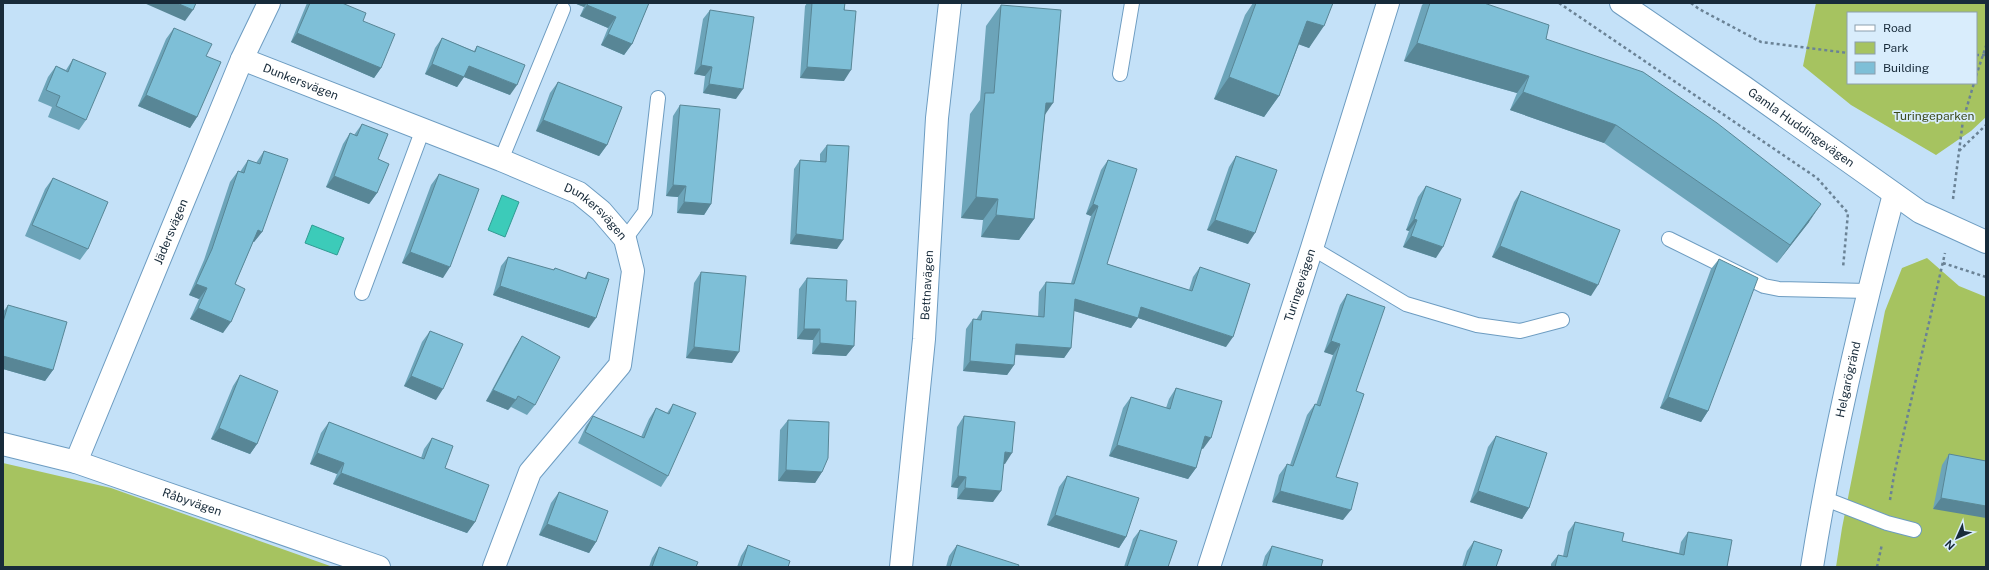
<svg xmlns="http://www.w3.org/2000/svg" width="1989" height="570" viewBox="0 0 1989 570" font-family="'Public Sans',sans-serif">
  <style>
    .green { fill: #a6c360; fill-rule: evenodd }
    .water { fill: #3ccbb9; stroke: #319b93 }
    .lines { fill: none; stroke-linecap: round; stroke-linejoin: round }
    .lane-casing { stroke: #6d9cc1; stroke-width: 16 }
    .street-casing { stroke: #6d9cc1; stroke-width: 24 }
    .secondary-casing { stroke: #6d9cc1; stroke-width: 24 }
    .path { stroke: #6a8295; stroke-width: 2.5; stroke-dasharray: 3 3; stroke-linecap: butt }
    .lane { stroke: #fff; stroke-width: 14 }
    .street { stroke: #fff; stroke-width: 22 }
    .secondary { stroke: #fff; stroke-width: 22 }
    .wall { fill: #6ca4b9 }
    .shaded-wall { fill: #588696 }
    .building { fill: #7ebfd7; stroke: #588696 }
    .labels { text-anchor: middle; stroke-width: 3.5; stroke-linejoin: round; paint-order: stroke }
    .street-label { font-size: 12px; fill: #182b3a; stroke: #d9edfc }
    .park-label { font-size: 12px; fill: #3c4a1a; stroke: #d9edfc }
  </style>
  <rect width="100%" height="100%" fill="#c4e1f8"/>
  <!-- green -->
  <path class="green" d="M1816,3H1986V117L1971,131L1936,155L1851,105L1803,66ZM1848,13H1976V83H1848Z
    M1927,258L1959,286L1986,297V567H1836L1842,528L1885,311L1902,268Z
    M3,463L111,488L333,567H3Z"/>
  <!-- water -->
  <path class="water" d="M502,195L519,202L505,237L488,230Z
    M312,225L344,238L337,255L305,243Z"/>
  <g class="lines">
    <!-- lane casing -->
    <g class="lane-casing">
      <path id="lane" d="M1120,74L1132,3
        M501,160L563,9
        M625,239L645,212L658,98
        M1669,239L1764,286L1779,289L1868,291
        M1312,248L1406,304L1477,325L1520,331L1562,320
        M362,293L423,129
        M1823,498L1887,523L1914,530"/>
    </g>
    <!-- street casing -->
    <g class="street-casing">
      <g id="street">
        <path id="s1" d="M242,59L501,160L579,193L601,211L625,239L633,271L620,365L530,472L494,567"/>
        <path id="s2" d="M3,444L76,462L379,567"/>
        <path id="s3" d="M76,462L242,59L269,3"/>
        <path id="s4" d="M901,567L924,339L937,118L950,3"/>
        <path id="s5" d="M1209,567L1312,248L1388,3"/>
        <path id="s6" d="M1812,567C1832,441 1861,317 1894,194"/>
      </g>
    </g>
    <!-- secondary casing -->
    <g class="secondary-casing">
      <g id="secondary">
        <path id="s7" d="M1621,3L1744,87L1920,212L1986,242"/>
      </g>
    </g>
    <!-- path -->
    <path class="path" d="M1559,3L1817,178L1848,213L1843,268
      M1691,3L1699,9L1761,42L1848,53
      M1976,55H1986
      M1976,76L1986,46
      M1959,151L1986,125
      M1953,199L1963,120L1974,83
      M1943,263L1986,277
      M1890,500L1894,475L1945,253
      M1877,567L1882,544"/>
    <!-- lane -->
    <use href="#lane" class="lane"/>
    <!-- street -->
    <use href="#street" class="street"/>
    <!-- secondary -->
    <use href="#secondary" class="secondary"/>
  </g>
  <!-- wall -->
  <path class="wall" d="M307,3H342L363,21L381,68L374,78L291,42Z
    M574,3H649L632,44L624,55L601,45L608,28L580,16L584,7Z
    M807,3H845L844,81L800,78L805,6Z
    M1253,3H1333L1309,48L1299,44L1279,96L1264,117L1214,99L1245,15Z
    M1424,3H1484L1546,39L1809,222L1777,263L1604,143L1510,110L1517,93L1404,61L1422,5Z
    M1001,5L1045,114L1034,219L1019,240L981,237L983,220L961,218L970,114L980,100L986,26Z
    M710,10L736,99L703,93L705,76L694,74L703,19Z
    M174,28L206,56L197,117L190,128L138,106L166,39Z
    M442,38L474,51L477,46L510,95L464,77L457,87L425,74L435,48Z
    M73,59L86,120L79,130L48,117L52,107L38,101L48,77L56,66L66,70Z
    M558,82L607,145L599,156L536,131L550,93Z
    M680,105L711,204L704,215L677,213L678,197L666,196L673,116Z
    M362,124L378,159L377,193L369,204L326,187L343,144L350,133L354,135Z
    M827,145L837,249L790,244L794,169L800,160L820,162V154Z
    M264,151L262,232L254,242H253L235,284L223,333L190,319L199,299L189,295L204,260L230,182L238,171L240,172L248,160L256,163Z
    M1236,156L1248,244L1207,230L1229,167Z
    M1108,160L1107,264L1189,290L1193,277L1200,267L1226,347L1138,318L1131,328L1074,311L1071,348L1064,358L1015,355L1014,365L1007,375L963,371L966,329L973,319L976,320L982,311L1038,317L1039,292L1046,282L1071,283L1091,216L1086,214L1101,170Z
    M439,174L443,278L402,263L431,185Z
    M53,178L88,249L80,260L25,236L45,189Z
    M1426,186L1436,258L1403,247L1409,231L1406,230L1418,197Z
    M1521,191L1591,296L1492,257L1514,202Z
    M508,257L553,270L555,268L584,279L588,272L589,328L493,295L501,266Z
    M1719,259L1708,411L1701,422L1660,408L1711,269Z
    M701,272L732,363L686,358L694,283Z
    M807,278L846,301L854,346L846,356L812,354L813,340L797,339L799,289Z
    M1347,294L1356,391L1336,477L1343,520L1272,502L1279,475L1287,464L1290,465L1307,415L1315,404L1316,405L1333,355L1324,352L1340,305Z
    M8,305L53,370L45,381L3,369V312Z
    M430,331L436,400L404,386L422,342Z
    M522,336L535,405L527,415L511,407L508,410L486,401L515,347Z
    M240,375L257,444L250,454L211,439L233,386Z
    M1176,388L1203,449L1202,448L1196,468L1188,479L1109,456L1123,408L1131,397L1166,408L1169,399Z
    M673,404L668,476L661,487L578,443L586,426L593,416L641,437L649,419L656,408L667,413Z
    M964,416L1005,464H1004L993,502L957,499L958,488L951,487L957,427Z
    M788,420L822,472L815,483L778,481L780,430Z
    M329,422L421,458L424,449L432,438L445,468L475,522L467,533L333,484L337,474L310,464L321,433Z
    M1496,436L1529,508L1522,519L1470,502L1488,447Z
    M1949,454L1986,461L1933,509L1942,465Z
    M1067,476L1126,537L1119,548L1047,525L1059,487Z
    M559,492L596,542L589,553L539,535L551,503Z
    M1575,522L1622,541L1679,553L1681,542L1688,532L1727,567H1551V564L1558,555L1563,556L1568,532Z
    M1140,530L1168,567H1124L1133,539Z
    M1474,541L1496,567H1462L1467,551Z
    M748,545L788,567H737L741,556Z
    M957,545L1018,567H946L949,556Z
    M1272,546L1321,567H1262L1265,556Z
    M659,547L696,567H649L652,558Z"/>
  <!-- shaded-wall -->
  <path class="shaded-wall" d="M144,3H177L193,10L185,21Z
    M574,3H587L584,7Z
    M587,5L616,17L608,28L580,16Z
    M1307,21L1324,26L1309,48L1292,42Z
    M297,33L381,68L374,78L291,42Z
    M608,34L632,44L624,55L601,45Z
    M1417,43L1529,76L1517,93L1404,61Z
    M432,64L469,66L517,85L510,95L464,77L457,87L425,74Z
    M701,65L712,67L705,76L694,74Z
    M807,67L851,70L844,81L800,78Z
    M1229,77L1279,96L1264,117L1214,99Z
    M709,84L743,89L736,99L703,93Z
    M1523,92L1616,125L1604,143L1510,110Z
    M146,95L197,117L190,128L138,106Z
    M1046,103H1053L1038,125Z
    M543,120L607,145L599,156L536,131Z
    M334,176L377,193L369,204L326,187Z
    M673,185L686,186L678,197L666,196Z
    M976,197L998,199L983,220L961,218Z
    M684,202L711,204L704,215L677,213Z
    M1093,204L1098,206L1091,216L1086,214Z
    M1821,204L1809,222L1777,263L1790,245Z
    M996,215L1034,219L1019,240L981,237Z
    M1414,219L1417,220L1409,231L1406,230Z
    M1215,220L1255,233L1248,244L1207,230Z
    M258,230L262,232L254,242L250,241Z
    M796,234L843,240L837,249L790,244Z
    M1411,236L1443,247L1436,258L1403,247Z
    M1500,246L1598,285L1591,296L1492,257Z
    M410,252L450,267L443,278L402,263Z
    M196,284L207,288L199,299L189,295Z
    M500,286L596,318L589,328L493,295Z
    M1075,299L1141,307L1233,337L1226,347L1138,318L1131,328L1068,309Z
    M198,308L231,322L223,333L190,319Z
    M804,329H820L813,340L797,339Z
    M1331,341L1340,344L1333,355L1324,352Z
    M820,343L854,346L846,356L812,354Z
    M1016,344L1071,348L1064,358L1009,354Z
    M694,347L739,352L732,363L686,358Z
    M3,356L53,370L45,381L3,369Z
    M970,361L1014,365L1007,375L963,371Z
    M411,376L443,389L436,400L404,386Z
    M493,390L516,400L508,410L486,401Z
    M1668,397L1708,411L1701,422L1660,408Z
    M219,428L257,444L250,454L211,439Z
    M1205,436L1211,438L1203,449L1198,447Z
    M1117,445L1196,468L1188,479L1109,456Z
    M1005,452L1012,453L1005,464L997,463Z
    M317,453L344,463L337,474L310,464Z
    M786,470L822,472L815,483L778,481Z
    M341,473L475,522L467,533L333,484Z
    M958,476L966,477L958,488L951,487Z
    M965,488L1001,491L993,502L957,499Z
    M1280,491L1351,510L1343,520L1272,502Z
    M1478,491L1529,508L1522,519L1470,502Z
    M1941,498L1986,506V518L1933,509Z
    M1055,515L1126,537L1119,548L1047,525Z
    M547,524L596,542L589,553L539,535Z"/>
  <!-- building -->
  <path class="building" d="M177,3H196L193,10Z
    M310,3H342L366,13L363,21L395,34L381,68L297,33Z
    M588,3H649L632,44L608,34L616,17L587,5Z
    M812,3H845L844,10L856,11L851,70L807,67Z
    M1256,3H1333L1324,26L1307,21L1279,96L1229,77Z
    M1430,3H1484L1549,25L1546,39L1643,72L1717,123L1821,204L1790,245L1616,125L1523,92L1529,76L1417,43Z
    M1001,5L1061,10L1053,103H1046L1034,219L996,215L998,199L976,197L985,93H994Z
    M710,10L754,17L743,89L709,84L712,67L701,65Z
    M174,28L212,44L206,56L221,62L197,117L146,95Z
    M442,38L475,52L477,46L525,65L517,85L469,66L464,77L432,64Z
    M73,59L106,73L86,120L56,106L60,96L46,90L56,66L68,72Z
    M558,82L622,107L607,145L543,120Z
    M680,105L720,109L711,204L684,202L686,186L673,185Z
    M362,124L388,134L378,159L389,164L377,193L334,176L350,133L357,136Z
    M827,145L849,146L843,240L796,234L800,160L826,162Z
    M264,151L288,159L262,232L258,230L235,284L245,289L231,322L198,308L207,288L196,284L212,249L238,171L244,173L248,160L260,164Z
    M1236,156L1277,170L1255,233L1215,220Z
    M1108,160L1137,169L1107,264L1192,291L1200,267L1250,284L1233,337L1141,307L1138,318L1075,299L1071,348L1016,344L1014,365L970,361L973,319L981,320L982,311L1044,317L1046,282L1074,284L1098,206L1093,204Z
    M439,174L479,189L450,267L410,252Z
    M53,178L108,202L88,249L32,225Z
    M1426,186L1461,199L1443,247L1411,236L1417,220L1414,219Z
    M1521,191L1620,230L1598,285L1500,246Z
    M508,257L554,270L555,268L586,279L588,272L609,279L596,318L500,286Z
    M1719,259L1758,278L1708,411L1668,397Z
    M701,272L746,276L739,352L694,347Z
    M807,278L847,280L846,301H856L854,346L820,343V329H804Z
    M1347,294L1385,307L1356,391L1364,394L1336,477L1358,483L1351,510L1280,491L1287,464L1293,466L1315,404L1320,406L1340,344L1331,341Z
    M8,305L67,322L53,370L3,356V322Z
    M430,331L463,344L443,389L411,376Z
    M522,336L560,357L535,405L518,396L516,400L493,390Z
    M240,375L278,391L257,444L219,428Z
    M1176,388L1222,401L1211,438L1205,436L1196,468L1117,445L1131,397L1170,409Z
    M673,404L696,413L668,476L585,432L593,416L644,438L656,408L669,414Z
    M964,416L1015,422L1012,453L1005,452L1001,491L965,488L966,477L958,476Z
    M788,420L829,422L828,458L822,472L786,470Z
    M329,422L424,459L432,438L453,446L445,468L489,485L475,522L341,473L344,463L317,453Z
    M1496,436L1547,453L1529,508L1478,491Z
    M1949,454L1986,461V506L1941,498Z
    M1067,476L1139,498L1126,537L1055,515Z
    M559,492L608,511L596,542L547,524Z
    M1575,522L1624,533L1622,541L1684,555L1688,532L1732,540L1727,567H1555L1558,555L1567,557Z
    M1140,530L1177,541L1168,567H1127Z
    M1474,541L1502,550L1496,567H1465Z
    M748,545L790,561L788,567H741Z
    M957,545L1019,565L1018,567H950Z
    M1272,546L1323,560L1321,567H1266Z
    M659,547L698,562L696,567H652Z"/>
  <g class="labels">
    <!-- street labels -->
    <g class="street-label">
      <text dy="4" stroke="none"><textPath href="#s1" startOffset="63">Dunkersvägen</textPath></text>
      <text dy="4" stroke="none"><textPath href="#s7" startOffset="219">Gamla Huddingevägen</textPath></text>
      <text dy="4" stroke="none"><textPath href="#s1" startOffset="387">Dunkersvägen</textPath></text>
      <text dy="4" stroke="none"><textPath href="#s3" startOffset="249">Jädersvägen</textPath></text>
      <text dy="4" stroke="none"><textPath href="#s4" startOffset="283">Bettnavägen</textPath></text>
      <text dy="4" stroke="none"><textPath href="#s5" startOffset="296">Turingevägen</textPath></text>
      <text dy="4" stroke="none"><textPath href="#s6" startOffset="191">Helgarögränd</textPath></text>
      <text dy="4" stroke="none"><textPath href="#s2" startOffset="198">Råbyvägen</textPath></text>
    </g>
    <!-- park labels -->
    <g class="park-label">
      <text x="1934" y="120">Turingeparken</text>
    </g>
  </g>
  <!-- border -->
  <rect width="1989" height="570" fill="none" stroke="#182b3a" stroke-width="8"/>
  <!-- legend -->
  <rect x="1847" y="12" width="130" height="72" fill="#d9edfc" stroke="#8c9fae"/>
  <rect x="1855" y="25" width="20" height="6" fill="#ffffff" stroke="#8c9fae"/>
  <text x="1883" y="32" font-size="12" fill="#182b3a">Road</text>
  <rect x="1855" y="42" width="20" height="12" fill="#a6c360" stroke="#8c9fae"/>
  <text x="1883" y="52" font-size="12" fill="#182b3a">Park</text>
  <rect x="1855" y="62" width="20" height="12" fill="#7ebfd7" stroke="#8c9fae"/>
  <text x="1883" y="72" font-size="12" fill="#182b3a">Building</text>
  <!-- north arrow -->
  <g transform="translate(1957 538) rotate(225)" stroke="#d9edfc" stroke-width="3" paint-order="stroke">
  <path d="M0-3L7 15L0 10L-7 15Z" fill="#182b3a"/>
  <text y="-6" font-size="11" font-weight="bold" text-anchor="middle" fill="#182b3a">N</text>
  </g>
</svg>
